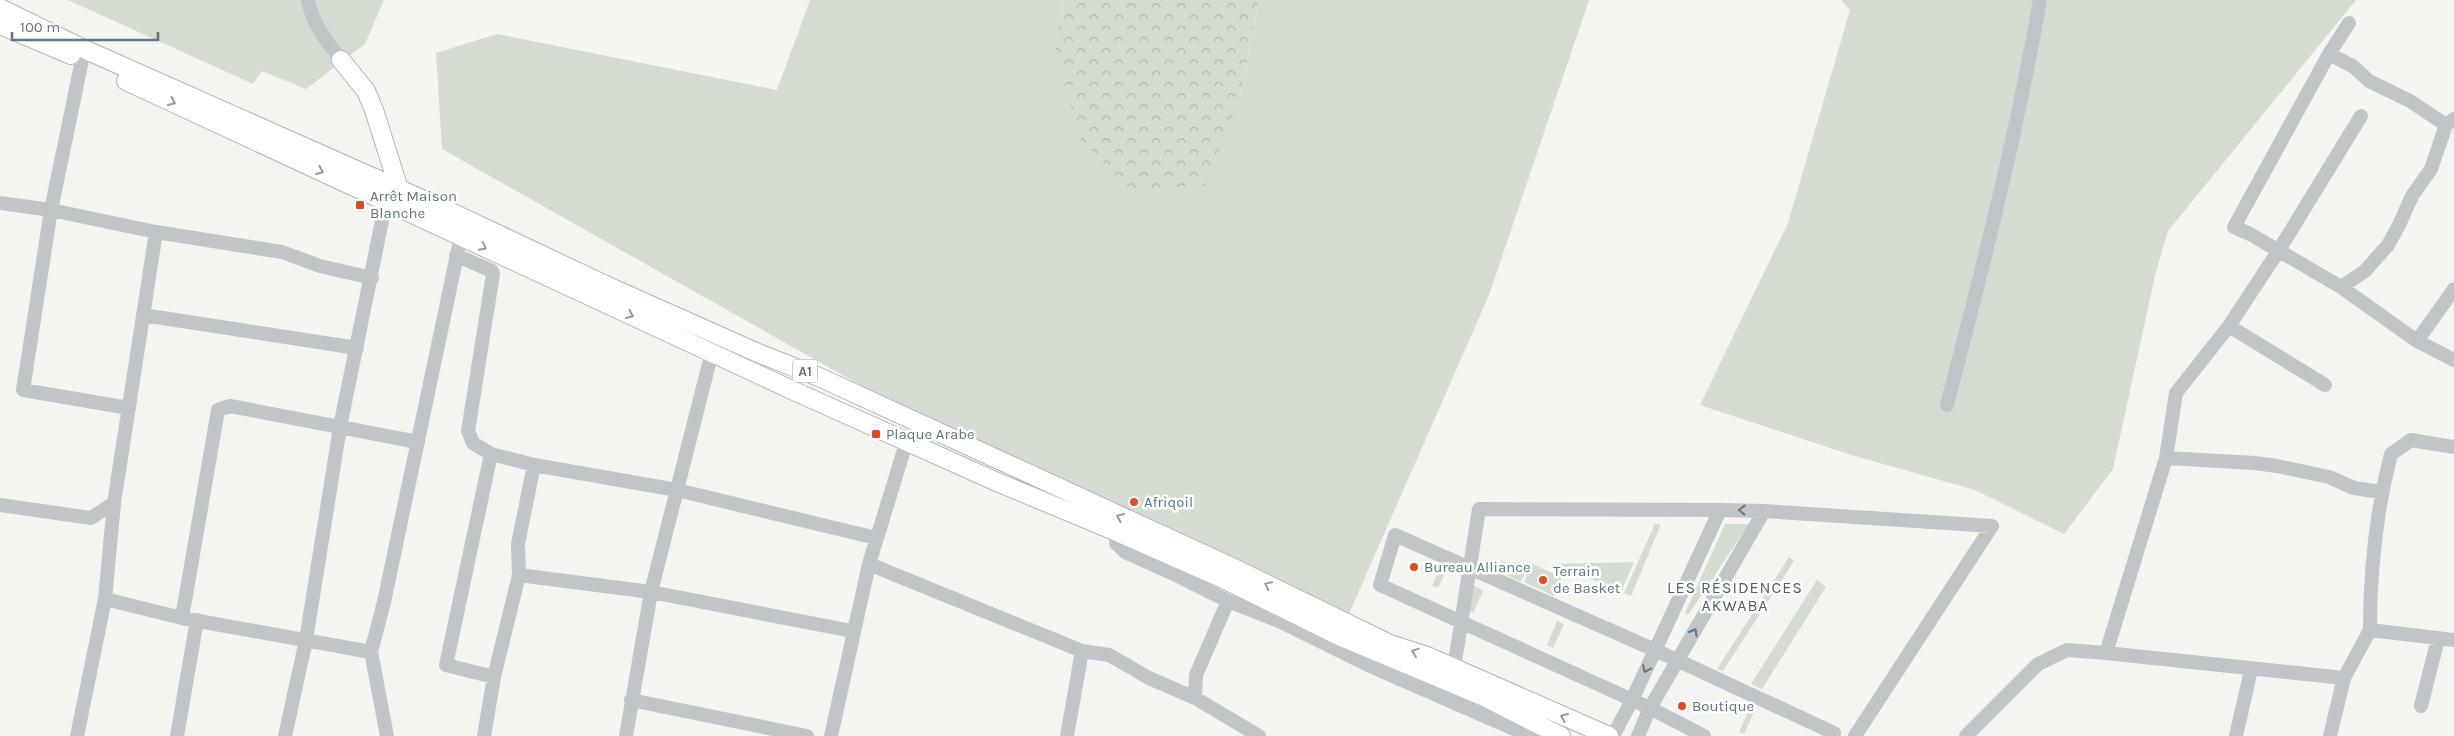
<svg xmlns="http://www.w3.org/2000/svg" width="2454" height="736" viewBox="0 0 2454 736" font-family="Karla,sans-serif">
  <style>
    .green { fill: #d5dbd1 }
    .forest { fill: url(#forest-crowns) }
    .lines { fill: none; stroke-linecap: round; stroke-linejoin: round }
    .major-casing { stroke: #b2b7ba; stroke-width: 20 }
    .minor { stroke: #c1c5c8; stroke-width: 14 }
    .major { stroke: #fff; stroke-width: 18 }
    .oneway { stroke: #919ea8 }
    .oneway2 { stroke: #627582 }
    .poi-dot { fill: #e7471d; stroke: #fff; stroke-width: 2 }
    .labels { text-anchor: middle; stroke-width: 5; stroke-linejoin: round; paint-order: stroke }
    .shield { fill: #fff; stroke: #919ea8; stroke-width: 1 }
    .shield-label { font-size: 14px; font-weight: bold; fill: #627582 }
    .poi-label { font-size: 15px; fill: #627582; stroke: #fff; text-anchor: start }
    .neighbourhood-label { font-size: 16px; letter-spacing: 1px; fill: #505e67; stroke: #fff }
  </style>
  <defs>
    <pattern id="forest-crowns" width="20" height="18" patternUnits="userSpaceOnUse" patternTransform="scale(1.25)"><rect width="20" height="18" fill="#d5dbd1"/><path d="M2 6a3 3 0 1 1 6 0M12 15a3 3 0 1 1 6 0" fill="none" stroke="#b0b6af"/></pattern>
  </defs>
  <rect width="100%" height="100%" fill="#f4f4f0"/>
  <!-- green -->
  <path class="green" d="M68,0H384L365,44L306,89L262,71L253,84Z
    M810,0H1063L1055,52L1240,98L1259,0H1589L1489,295L1345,623L959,441L442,149L436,53L497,34L777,90Z
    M1841,0H2356L2168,231L2156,271L2113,469L2064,534L1975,490L1848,454L1700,405L1788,223L1850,10Z
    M1655,524H1661L1631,596L1624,593Z
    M1725,524H1749L1688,615L1685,613Z
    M1789,557L1794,561L1723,671L1717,669Z
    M1486,561L1529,563L1521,582L1485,565Z
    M1634,562L1621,592L1556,564Z
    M1532,564L1562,577L1554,596L1524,582Z
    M1440,568L1446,571L1438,588L1432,586Z
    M1817,580L1826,587L1762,689L1751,684Z
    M1473,585L1483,591L1473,613L1470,611Z
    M1557,621L1564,624L1553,648L1547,645Z
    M1750,707L1755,710L1744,734L1739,732Z"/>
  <!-- forest -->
  <path class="forest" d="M1063,0H1259L1240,98L1205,186L1129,189L1081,140L1055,52Z"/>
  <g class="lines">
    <!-- major casing -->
    <g class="major-casing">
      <path id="major" d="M0,8L86,50L451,212L612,288L758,353L819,377L1236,569L1390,644L1427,656L1609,736
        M0,25L71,55
        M341,60L366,91L374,110L399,189
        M126,81L794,391L997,482L1117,532L1221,578L1339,636L1484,697L1561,736"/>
    </g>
    <!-- minor -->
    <path class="minor" d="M308,0C312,23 327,42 341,60
      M2349,23L2329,54L2234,227L2250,234L2341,287L2417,341L2454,360
      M2329,54L2354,67L2369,81L2410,101L2446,125
      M82,60L51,210L23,390L129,408
      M0,203L51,210L156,232L282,252L320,266L372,278
      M456,255L492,271L493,274L468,431L473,443L491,454L534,465L677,490L876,538
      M2341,287L2365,271L2388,245L2399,225L2412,196L2431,169L2446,125L2454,119
      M143,315L357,348
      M2229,326L2325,385
      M2417,341L2454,289
      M1947,405C1982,271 2016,137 2040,0
      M491,454L446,665L494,677
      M2166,458L2255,463L2277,466L2329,477L2354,488L2381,492
      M0,505L91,518L114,503
      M1764,511L1992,526L1855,736
      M1117,532L1116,543L1125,552L1172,573L1228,601L1279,621L1368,665L1530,736
      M869,564L1082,651L1109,655L1149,678L1195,698L1259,736
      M519,575L651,592L852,631
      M105,599L182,618L371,652
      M182,618L218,410L230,406L418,442
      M2370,630C2370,570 2376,512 2391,454L2411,440L2454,447
      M2106,653L2344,678
      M1454,668L1479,509L1720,510
      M1195,698L1196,675L1228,601
      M631,700L807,736
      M2421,706L2438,639
      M77,736L105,599L114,503L156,232
      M177,736L197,620
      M285,736L306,640L340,427L386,201
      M387,736L371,652L384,602L461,236
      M484,736L494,677L519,575L518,544L534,465
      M626,736L651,592L712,352
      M831,736L869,564L907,440
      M1067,736L1082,651
      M1613,736L1632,700L1720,510L1764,511L1650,708L1638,736
      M1704,736L1650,708L1380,585L1395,535L1655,650L1834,733
      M1966,736L2038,664L2067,650L2106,653L2166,458L2176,393L2229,326L2279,250L2361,116
      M2236,736L2251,670
      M2330,736L2344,678L2370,630L2454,640"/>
    <!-- major -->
    <use href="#major" class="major"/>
  </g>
  <!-- one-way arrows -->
  <defs><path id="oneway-chevron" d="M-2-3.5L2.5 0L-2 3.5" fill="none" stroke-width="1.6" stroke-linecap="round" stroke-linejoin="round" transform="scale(1.25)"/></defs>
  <g class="oneway">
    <use href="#oneway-chevron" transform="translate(172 102) rotate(25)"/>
    <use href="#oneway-chevron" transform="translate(320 171) rotate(24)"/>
    <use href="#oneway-chevron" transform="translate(483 247) rotate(27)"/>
    <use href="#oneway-chevron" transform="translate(630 315) rotate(24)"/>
    <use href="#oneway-chevron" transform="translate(1120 517) rotate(-155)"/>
    <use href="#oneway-chevron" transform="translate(1268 585) rotate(-154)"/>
    <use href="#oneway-chevron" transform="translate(1415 652) rotate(-161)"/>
    <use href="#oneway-chevron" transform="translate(1564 717) rotate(-157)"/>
  </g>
  <g class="oneway2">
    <use href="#oneway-chevron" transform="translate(1742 510) rotate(-179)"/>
    <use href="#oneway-chevron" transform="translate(1694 632) rotate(-60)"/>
    <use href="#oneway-chevron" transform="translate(1646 669) rotate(115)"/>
  </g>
  <!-- markers -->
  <g class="poi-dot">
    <rect x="355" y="200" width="10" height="10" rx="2.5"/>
    <rect x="871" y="429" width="10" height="10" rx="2.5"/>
    <circle cx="1134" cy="502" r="5"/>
    <circle cx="1414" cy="567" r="5"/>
    <circle cx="1543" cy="580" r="5"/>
    <circle cx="1682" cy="706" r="5"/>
  </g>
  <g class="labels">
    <!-- shield labels -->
    <rect class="shield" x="792.5" y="359.5" width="25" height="23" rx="4"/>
    <g class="shield-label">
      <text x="805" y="376">A1</text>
    </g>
    <!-- poi labels -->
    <g class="poi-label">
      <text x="370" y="201">Arrêt Maison<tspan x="370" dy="17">Blanche</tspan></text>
      <text x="886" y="439">Plaque Arabe</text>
      <text x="1144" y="507">Afriqoil</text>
      <text x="1424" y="572">Bureau Alliance</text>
      <text x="1553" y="576">Terrain<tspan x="1553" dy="17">de Basket</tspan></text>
      <text x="1692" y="711">Boutique</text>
    </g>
    <!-- neighbourhood labels -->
    <g class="neighbourhood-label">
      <text x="1735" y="593">LES RÉSIDENCES<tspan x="1735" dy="18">AKWABA</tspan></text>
    </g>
  </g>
  <!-- scale -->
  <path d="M12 32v8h146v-8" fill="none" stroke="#627582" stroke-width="2.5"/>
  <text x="20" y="32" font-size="15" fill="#627582" stroke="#ffffff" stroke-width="4" paint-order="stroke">100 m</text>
</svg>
